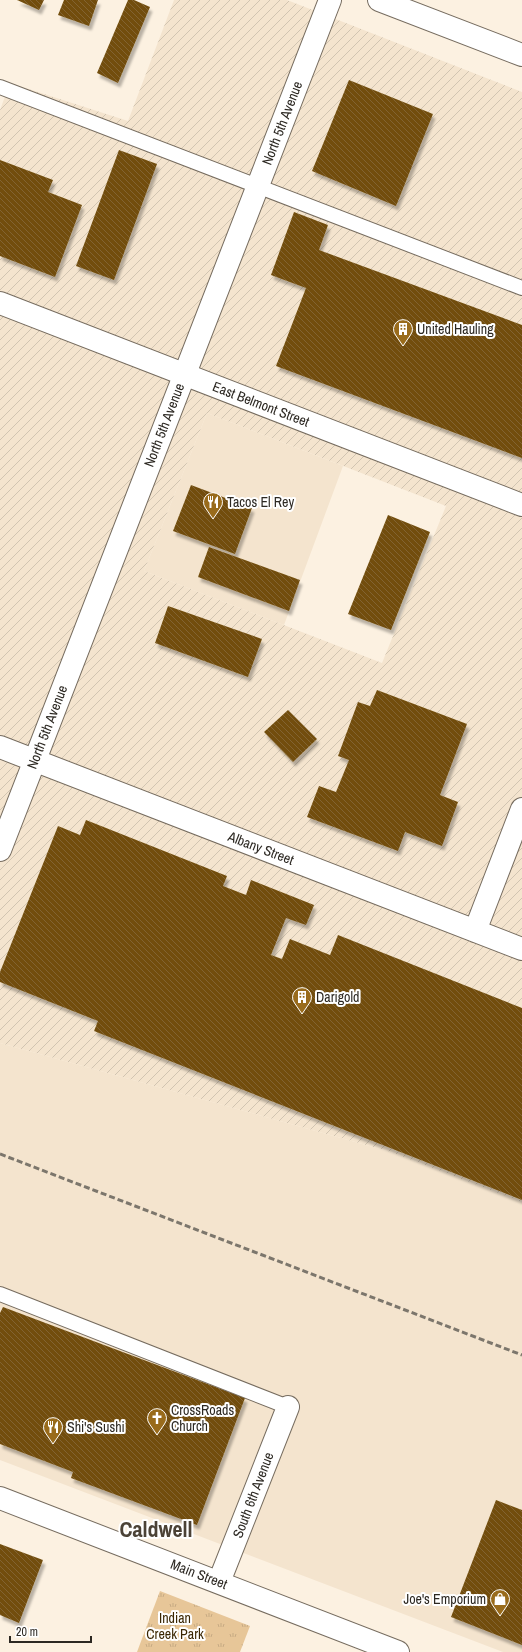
<svg xmlns="http://www.w3.org/2000/svg" width="522" height="1652" viewBox="0 0 522 1652" font-family="'Archivo Narrow',sans-serif">
  <style>
    .built { fill: #f4e4ce }
    .industrial { fill: url(#industrial-furrows); fill-rule: evenodd }
    .park { fill: url(#park-tufts) }
    .building { fill: url(#building-back-hatch); filter: url(#shadow) }
    .lines { fill: none; stroke-linecap: round; stroke-linejoin: round }
    .lane-casing { stroke: #766c5f; stroke-width: 16 }
    .street-casing { stroke: #766c5f; stroke-width: 24 }
    .secondary-casing { stroke: #766c5f; stroke-width: 24 }
    .lane { stroke: #fff; stroke-width: 14 }
    .street { stroke: #fff; stroke-width: 22 }
    .secondary { stroke: #fff; stroke-width: 22 }
    .rail { stroke: #7c766c; stroke-width: 3; stroke-dasharray: 6 3; stroke-linecap: butt }
    .labels { text-anchor: middle; stroke-width: 4; stroke-linejoin: round; paint-order: stroke }
    .street-label { font-size: 14px; fill: #2c2822; stroke: #fff }
    .poi-label { font-size: 14px; fill: #2c2822; stroke: #fff; text-anchor: start }
    .park-label { font-size: 14px; fill: #3a2603; stroke: #fff }
    .town-label { font-size: 22px; font-weight: bold; fill: #4b4236; stroke: #fff }
  </style>
  <defs>
    <pattern id="industrial-furrows" width="10" height="10" patternUnits="userSpaceOnUse"><rect width="10" height="10" fill="#f4e4ce"/><path d="M-1 1l2-2M0 10L10 0M9 11l2-2" fill="none" stroke="#d1c4b1"/></pattern>
    <pattern id="park-tufts" width="24" height="20" patternUnits="userSpaceOnUse"><rect width="24" height="20" fill="#e7c698"/><path d="M3 7l-1-3M5 7V3M7 7l1-3M15 17l-1-3M17 17v-4M19 17l1-3" fill="none" stroke="#c6aa83"/></pattern>
    <pattern id="building-back-hatch" width="6" height="6" patternUnits="userSpaceOnUse"><rect width="6" height="6" fill="#724e0e"/><path d="M-1 5l2 2M0 0l6 6M5-1l2 2" fill="none" stroke="#826431"/></pattern>
    <filter id="shadow"><feDropShadow dx="2.5" dy="4.5" stdDeviation="1" flood-color="#0004"/></filter>
  </defs>
  <rect width="100%" height="100%" fill="#fcf1e1"/>
  <!-- built -->
  <path class="built" d="M207,413L343,466L284,625L144,571Z
    M0,1043L391,1152L522,1202V1652H503L0,1460Z"/>
  <!-- industrial -->
  <path class="industrial" d="M174,0H287L522,92V1202L391,1152L0,1043V110L10,83L128,121ZM207,413L446,506L382,663L144,571Z"/>
  <!-- park -->
  <path class="park" d="M160,1591L250,1626L240,1652H137Z"/>
  <!-- building -->
  <path class="building" d="M17,0H44L39,10Z
    M64,0H98L89,26L58,15Z
    M128,0H134L150,7L118,83L97,73Z
    M349,80L433,114L396,206L312,171Z
    M119,150L157,164L114,280L76,266Z
    M0,160L53,180L48,192L82,205L55,277L0,256Z
    M294,212L328,225L319,250L522,325V458L276,366L306,288L271,275Z
    M191,485L252,508L235,554L173,531Z
    M388,515L430,532L391,630L348,614Z
    M209,547L300,580L289,611L198,577Z
    M168,606L262,639L248,677L155,643Z
    M377,690L467,724L440,795L458,802L442,846L405,832L398,851L307,817L319,786L336,792L349,760L338,756L358,702L370,706Z
    M288,710L317,739L293,762L264,732Z
    M86,820L227,876L223,886L246,895L251,880L314,905L306,925L286,918L271,955L282,959L290,939L330,955L338,935L522,1008V1200L94,1031L98,1021L0,982V972L58,826L80,835Z
    M3,1307L245,1398L197,1525L71,1478L73,1472L0,1444V1313Z
    M496,1500L522,1510V1645L451,1617Z
    M0,1544L43,1560L19,1623L0,1615Z"/>
  <g class="lines">
    <!-- lane casing -->
    <g class="lane-casing">
      <path id="lane" d="M0,87L522,288
        M0,1294L288,1407"/>
    </g>
    <!-- street casing -->
    <g class="street-casing">
      <path id="street" d="M0,303L522,505
        M0,747L522,949
        M0,850L330,0
        M475,931L522,809
        M0,1498L398,1652
        M219,1582L288,1407"/>
    </g>
    <!-- secondary casing -->
    <g class="secondary-casing">
      <path id="secondary" d="M379,0L522,55"/>
    </g>
    <!-- lane -->
    <use href="#lane" class="lane"/>
    <!-- street -->
    <use href="#street" class="street"/>
    <!-- secondary -->
    <use href="#secondary" class="secondary"/>
    <!-- rail -->
    <path class="rail" d="M0,1154L522,1355"/>
  </g>
  <!-- icons -->
  <defs>
    <g id="building-pin" transform="scale(1)"><path d="M0 17L-7.5 6A9.5 9.5 0 1 1 7.5 6Z" fill="#996b1b" stroke="#fff"/><path d="M-4-6H4V6H1V3H-1V6H-4ZM-2.5-4.3h1.7v1.8h-1.7ZM.8-4.3h1.7v1.8H.8ZM-2.5-1h1.7V.8h-1.7ZM.8-1h1.7V.8H.8Z" fill="#fff"/></g>
    <g id="restaurant-pin" transform="scale(1)"><path d="M0 17L-7.5 6A9.5 9.5 0 1 1 7.5 6Z" fill="#996b1b" stroke="#fff"/><path d="M-5-6h1v4h1v-4h1v4h1v-4h1v5L-1.5 .5V6h-2V.5L-5-1ZM5-6V6H3V1.5H1.5Q1.5-4 5-6Z" fill="#fff"/></g>
    <g id="church-pin" transform="scale(1)"><path d="M0 17L-7.5 6A9.5 9.5 0 1 1 7.5 6Z" fill="#996b1b" stroke="#fff"/><path d="M-1.2-6h2.4v3.5h3.3v2.4h-3.3V6h-2.4V-.1h-3.3v-2.4h3.3Z" fill="#fff"/></g>
    <g id="shop-pin" transform="scale(1)"><path d="M0 17L-7.5 6A9.5 9.5 0 1 1 7.5 6Z" fill="#996b1b" stroke="#fff"/><path d="M-5-2.5h2.3a2.7 3.5 0 0 1 5.4 0H5L5.5 6h-11ZM-1.5-2.5h3a1.5 2.3 0 0 0-3 0Z" fill="#fff"/></g>
  </defs>
  <g fill-rule="evenodd">
    <use href="#building-pin" x="403" y="329"/>
    <use href="#restaurant-pin" x="213" y="502"/>
    <use href="#building-pin" x="302" y="997"/>
    <use href="#church-pin" x="157" y="1418"/>
    <use href="#restaurant-pin" x="53" y="1427"/>
    <use href="#shop-pin" x="500" y="1599"/>
  </g>
  <g class="labels">
    <!-- street labels -->
    <g class="street-label">
      <text transform="translate(282 123) rotate(-69)" y="5">North 5th Avenue</text>
      <text transform="translate(261 404) rotate(21)" y="5">East Belmont Street</text>
      <text transform="translate(164 425) rotate(-69)" y="5">North 5th Avenue</text>
      <text transform="translate(47 727) rotate(-69)" y="5">North 5th Avenue</text>
      <text transform="translate(261 848) rotate(21)" y="5">Albany Street</text>
      <text transform="translate(253 1495) rotate(-69)" y="5">South 6th Avenue</text>
      <text transform="translate(199 1574) rotate(21)" y="5">Main Street</text>
    </g>
    <!-- poi labels -->
    <g class="poi-label">
      <text x="417" y="334">United Hauling</text>
      <text x="227" y="507">Tacos El Rey</text>
      <text x="316" y="1002">Darigold</text>
      <text x="171" y="1415">CrossRoads<tspan x="171" dy="16">Church</tspan></text>
      <text x="67" y="1432">Shi's Sushi</text>
      <text x="486" y="1604" text-anchor="end">Joe's Emporium</text>
    </g>
    <!-- park labels -->
    <g class="park-label">
      <text x="175" y="1623">Indian<tspan x="175" dy="16">Creek Park</tspan></text>
    </g>
    <!-- town labels -->
    <g class="town-label">
      <text x="156" y="1537">Caldwell</text>
    </g>
  </g>
  <!-- scale -->
  <path d="M10 1636v6h81v-6" fill="none" stroke="#2c2822" stroke-width="2"/>
  <text x="16" y="1636" font-size="12" fill="#2c2822" stroke="#ffffff" stroke-width="3" paint-order="stroke">20 m</text>
</svg>
